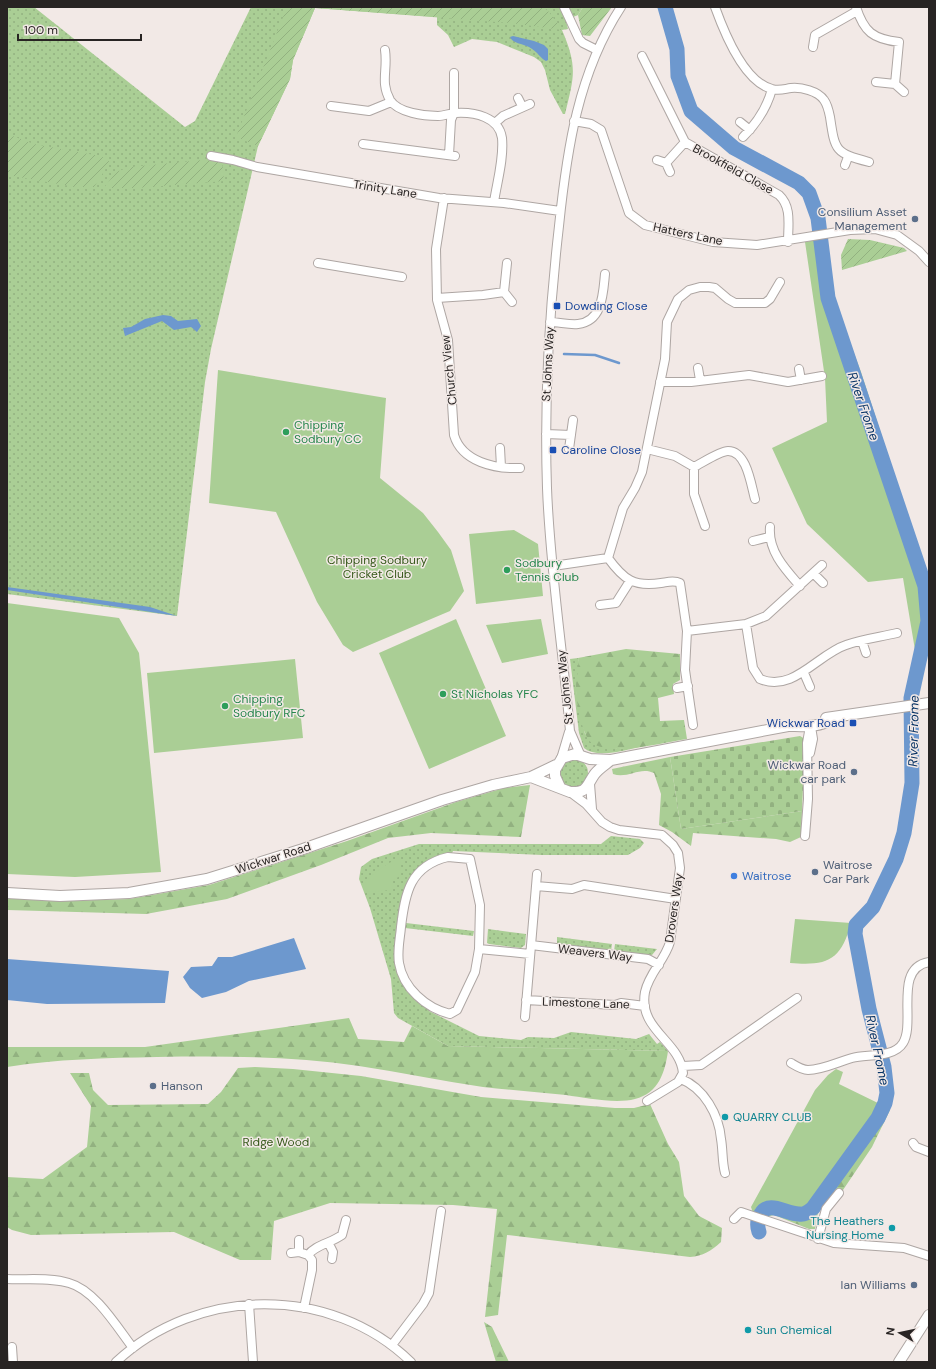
<svg xmlns="http://www.w3.org/2000/svg" width="936" height="1369" viewBox="0 0 936 1369" font-family="'DM Sans',sans-serif">
  <style>
    .grass { fill: url(#grass-dots) }
    .forest { fill: url(#forest-firs) }
    .cemetery { fill: url(#cemetery-stones) }
    .park { fill: #aace95 }
    .garden { fill: url(#garden-furrows) }
    .water { fill: #6d98ce }
    .lines { fill: none; stroke-linecap: round; stroke-linejoin: round }
    .stream { stroke: #6d98ce; stroke-width: 2.5 }
    .river { stroke: #6d98ce; stroke-width: 15 }
    .minor-casing { stroke: #aea6a3; stroke-width: 10 }
    .major-casing { stroke: #aea6a3; stroke-width: 12 }
    .minor { stroke: #fff; stroke-width: 8 }
    .major { stroke: #fff; stroke-width: 10 }
    .service-dot { fill: #5c6f8a; stroke: #f2e9e6; stroke-width: 1.5 }
    .transit-dot { fill: #1a4fb4; stroke: #f2e9e6; stroke-width: 1.5 }
    .leisure-dot { fill: #2e9e5b; stroke: #f2e9e6; stroke-width: 1.5 }
    .shop-dot { fill: #3f7fe0; stroke: #f2e9e6; stroke-width: 1.5 }
    .culture-dot { fill: #0f9aa8; stroke: #f2e9e6; stroke-width: 1.5 }
    .labels { text-anchor: middle; stroke-width: 3; stroke-linejoin: round; paint-order: stroke }
    .street-label { font-size: 12px; fill: #282423; stroke: #f2e9e6 }
    .service-label { font-size: 12px; fill: #4e5e75; stroke: #f2e9e6; text-anchor: end }
    .transit-label { font-size: 12px; fill: #164399; stroke: #f2e9e6; text-anchor: start }
    .leisure-label { font-size: 12px; fill: #27864d; stroke: #f2e9e6; text-anchor: start }
    .park-label { font-size: 12px; fill: #355819; stroke: #f2e9e6 }
    .shop-label { font-size: 12px; fill: #366cbe; stroke: #f2e9e6; text-anchor: start }
    .culture-label { font-size: 12px; fill: #0d838f; stroke: #f2e9e6; text-anchor: start }
    .water-label { font-size: 13px; font-style: italic; fill: #083466; stroke: #f2e9e6 }
  </style>
  <defs>
    <pattern id="grass-dots" width="8" height="8" patternUnits="userSpaceOnUse"><rect width="8" height="8" fill="#aace95"/><path d="M2 2h.1M6 6h.1" fill="none" stroke="#92b180" stroke-width="1.8" stroke-linecap="round"/></pattern>
    <pattern id="forest-firs" width="22" height="20" patternUnits="userSpaceOnUse"><rect width="22" height="20" fill="#aace95"/><path d="M5 1l3.5 6h-7zM16 11l3.5 6h-7z" fill="#92b180"/></pattern>
    <pattern id="cemetery-stones" width="16" height="16" patternUnits="userSpaceOnUse"><rect width="16" height="16" fill="#aace95"/><path d="M2 7V4a2 2 0 0 1 4 0v3zM10 15v-3a2 2 0 0 1 4 0v3z" fill="#92b180"/></pattern>
    <pattern id="garden-furrows" width="10" height="10" patternUnits="userSpaceOnUse"><rect width="10" height="10" fill="#aace95"/><path d="M-1 1l2-2M0 10L10 0M9 11l2-2" fill="none" stroke="#92b180"/></pattern>
  </defs>
  <rect width="100%" height="100%" fill="#f2e9e6"/>
  <!-- grass -->
  <path class="grass" d="M7,7H34L185,127L195,121L251,7H583L578,15L566,20L568,29L562,30C578,67 574,77 565,114H563L550,90L545,70L541,62L534,57L497,42L472,39L454,47L448,35L437,25V17L315,8L293,60L290,79L258,146L211,349L205,382L177,616L7,594Z
    M578,658L580,666L576,690L585,734L617,749L652,744C634,748 598,760 584,748L579,733L570,659Z
    M560 773a14 14 0 1 1 28 0a14 14 0 1 1-28 0Z
    M611,836L640,839L644,843L640,848L628,855H542L453,851L452,853C409,857 402,891 398,926C395,945 394,965 403,983C408,995 419,1001 429,1008V1011L479,1036L521,1040L528,1037L554,1038L571,1032L636,1039L649,1034L657,1044L660,1042L668,1051L448,1046L398,1018L394,1013L391,979L370,908L359,879L361,867L372,859L419,844H601Z
    M406,923L474,931L473,936L405,928Z
    M488,929L526,934L525,945L521,948L489,944L487,943Z
    M557,937L612,944L611,951L557,945Z
    M615,944L657,949L652,955L614,951Z"/>
  <!-- forest -->
  <path class="forest" d="M626,649L680,654V680L673,684L674,694L658,698L660,721L684,720L687,739C664,742 612,757 592,743C582,736 577,704 576,691C575,680 580,669 578,658Z
    M670,757L681,829L802,811L801,837L790,842L776,839L693,833L691,846L672,832L659,825L661,794L654,773C640,766 628,779 613,774L612,769Z
    M530,785L521,837L431,833L388,838L321,865L227,899L146,914L7,910V898L62,901L129,899L209,885L347,841L456,802L504,788Z
    M349,1018L358,1039L404,1042L412,1026L448,1046L668,1051C665,1072 659,1093 635,1099C616,1104 586,1098 566,1095C538,1092 510,1090 483,1087C441,1081 400,1072 359,1066C291,1056 225,1056 157,1057C106,1058 57,1059 7,1067V1047H145Z
    M255,1067L293,1069L361,1076L481,1097L615,1108H634L650,1104L668,1144L679,1162L684,1196L699,1216L722,1228L721,1242C711,1251 703,1256 690,1257L507,1235L498,1315L485,1317L497,1209L453,1205L330,1203L274,1221L271,1260H240L174,1232L31,1235L12,1230L7,1227V1177L43,1179L87,1147L91,1106L70,1073H89L93,1090L108,1105L208,1104L221,1092L238,1068Z
    M882,1105L890,1110L872,1147L843,1190L834,1194L818,1213L815,1229H809L774,1215L766,1217L758,1215C766,1199 790,1208 804,1211L811,1206L875,1118Z
    M484,1322L492,1327L509,1362H496Z"/>
  <!-- cemetery -->
  <path class="cemetery" d="M800,736L805,739L802,811L681,829L670,757Z"/>
  <!-- park -->
  <path class="park" d="M825,238L837,308L861,372L929,581V634L925,651L915,650L903,578L868,582L807,524L772,448L827,422L825,378L805,242Z
    M218,370L386,398L380,478L423,513L438,532L451,550L464,591L450,611L353,652L343,645L317,602L276,512L209,503Z
    M514,530L538,544L543,596L476,604L469,534Z
    M7,603L119,618L139,653L161,872L75,877L7,874Z
    M456,619L506,736L429,769L379,653Z
    M541,619L548,654L502,663L486,625Z
    M295,659L303,738L154,753L147,673Z
    M393,861H401L400,876L393,880L392,890L365,892L364,885C370,875 383,866 393,861Z
    M795,919L851,923C841,961 827,966 790,963Z
    M836,1069L843,1072L839,1084L882,1105L875,1118L823,1190L804,1211C789,1213 767,1196 758,1215L753,1213L751,1207L815,1090L828,1075Z"/>
  <!-- garden -->
  <path class="garden" d="M287,7H543L549,12L562,30L511,23L315,8L293,60L290,79L258,146L236,137Z
    M583,7H612L590,36L582,35L578,15Z
    M7,134L34,144L100,156L110,162L94,187H76L7,175Z
    M203,160L222,161L224,181L137,188H104L116,172L130,167Z
    M848,239L870,240L904,248L907,251L842,270L841,255Z"/>
  <!-- water -->
  <path class="water" d="M513,36L534,41L544,45L548,49V60L546,61C541,59 538,52 529,47C523,44 512,43 510,37Z
    M163,315L171,316L178,321L197,319L201,326L197,332L191,327L174,330L162,321L125,336L123,328L131,327L145,319Z
    M7,587L150,607L177,616L7,590Z
    M294,938L306,969L249,981L226,992L202,998L190,988L183,977L191,967L212,966L218,957H232Z
    M7,959L169,971L165,1003L47,1004L7,1000Z"/>
  <g class="lines">
    <!-- stream -->
    <path class="stream" d="M564,354L595,355L619,363"/>
    <!-- river -->
    <path class="river" d="M665,7L677,49L678,76L691,111L734,148L799,183L809,193L818,218L828,298L925,586L928,621L911,698L912,783L904,833L896,859L873,907L856,925L855,934L869,1009L884,1067L887,1093L885,1103L878,1118L813,1208C808,1212 805,1215 799,1214C786,1214 769,1200 761,1214C757,1220 757,1226 759,1232"/>
    <!-- minor casing -->
    <g class="minor-casing">
      <path id="minor" d="M564,7L579,39L583,43L597,50
        M715,7C724,32 744,82 772,89C779,91 784,89 791,88C801,87 818,91 824,100C827,104 829,112 830,117C835,151 835,153 869,162
        M856,7C864,32 873,39 899,42L895,84
        M813,47L815,35L857,11
        M385,50C388,70 380,82 390,100C398,113 425,116 438,116C444,116 450,113 456,113C475,112 499,117 502,138C504,159 497,182 494,202
        M642,56L685,142L779,195C792,207 788,225 788,242
        M876,82L895,84L904,92
        M518,98L522,106
        M331,106L369,111L391,102
        M574,121L591,124L601,130L629,213L645,225L713,242L757,245L850,230L875,229L897,235L919,251L929,262
        M740,122L750,130
        M495,123L503,116L530,104
        M743,137C757,123 767,108 772,89
        M363,144L455,156
        M449,155L451,120L454,113V73
        M211,156L233,160L257,167L439,198L504,203L560,211
        M657,160L666,163L670,172
        M666,163L685,142
        M845,165L848,157
        M444,198L436,249L437,300L448,340L454,435C462,462 495,469 520,468
        M318,263L402,277
        M507,263L504,292L512,302
        M437,298L483,295L504,292
        M550,322C559,322 569,325 578,324C603,321 603,293 605,274
        M698,368L700,380
        M799,369L801,380
        M660,382H691L749,375L788,382L822,376
        M546,434L571,435
        M500,448L501,467
        M569,449L573,420
        M647,449L675,456L694,467C702,463 720,451 728,451C747,451 751,485 755,499
        M694,467V494L705,526
        M770,527C768,551 785,569 800,586
        M753,541L769,537
        M553,566L608,558
        M814,574L823,583
        M600,605L616,603L630,581
        M746,624L753,668L760,679C793,693 818,654 846,645C862,639 880,637 897,633
        M687,631L746,624L766,616L822,565
        M862,641L866,653
        M804,673L810,687
        M677,688L688,686
        M693,725L685,670L687,631L680,583C674,580 668,582 661,583C634,587 624,580 608,558L623,508L635,488L642,472L665,359L667,322L678,299L689,290L700,287H709L715,288L728,299L735,303H765L770,299L780,282
        M810,753L813,739L811,727
        M580,754L570,731C563,650 550,570 547,488C544,400 549,313 559,226C567,149 578,73 621,7
        M561,759L569,732
        M590,784L592,809
        M570,792L586,804L602,822L610,827L619,830L662,835L673,845L678,853L680,868L670,942C665,960 649,973 645,992C638,1030 680,1041 683,1073L678,1082L647,1101
        M805,836L808,799L807,743L810,726
        M448,857L470,859L480,905L479,949L475,972L457,1010L450,1014C426,1008 403,988 399,963C397,951 400,939 401,927C405,893 410,866 448,857Z
        M536,886L572,889L584,885L676,899
        M531,945L648,959L659,965
        M479,949L530,954
        M526,1000L615,1005L621,1003L645,1006
        M525,1017L537,874
        M791,1063C796,1066 802,1070 808,1070C822,1070 838,1062 852,1058C867,1054 894,1058 903,1043C916,1022 893,968 929,962
        M683,1066L701,1065L797,998
        M681,1079C704,1088 719,1115 721,1139C723,1150 722,1162 725,1173
        M913,1143L916,1147L929,1152
        M734,1219L741,1212L834,1243L904,1248L929,1256
        M818,1239L826,1209L839,1193
        M329,1244L333,1252L332,1259
        M299,1252V1240
        M291,1253L299,1252L308,1255
        M7,1279C27,1280 50,1277 69,1283C95,1290 117,1327 133,1348
        M249,1304L253,1362
        M304,1308L312,1270V1260L308,1255C315,1245 331,1243 342,1235L346,1220
        M392,1345L423,1304L429,1293L441,1211
        M12,1347L13,1362
        M116,1362C197,1286 331,1284 411,1362"/>
    </g>
    <!-- major casing -->
    <g class="major-casing">
      <path id="major" d="M826,718L929,703
        M531,777L570,792C587,793 586,787 594,775C598,769 605,765 611,760
        M560,787L555,776V770L562,758L575,754L590,759L611,760L788,726C803,726 819,728 832,719
        M7,893L60,896L129,893L207,879L303,849L442,800L493,785L531,777L556,765
        M899,1362L929,1315"/>
    </g>
    <!-- minor -->
    <use href="#minor" class="minor"/>
    <!-- major -->
    <use href="#major" class="major"/>
  </g>
  <!-- markers -->
  <g class="service-dot">
    <circle cx="915" cy="219" r="4"/>
    <circle cx="854" cy="772" r="4"/>
    <circle cx="815" cy="872" r="4"/>
    <circle cx="153" cy="1086" r="4"/>
    <circle cx="914" cy="1285" r="4"/>
  </g>
  <g class="transit-dot">
    <rect x="553" y="302" width="8" height="8" rx="2"/>
    <rect x="549" y="446" width="8" height="8" rx="2"/>
    <rect x="849" y="719" width="8" height="8" rx="2"/>
  </g>
  <g class="leisure-dot">
    <circle cx="286" cy="432" r="4"/>
    <circle cx="507" cy="570" r="4"/>
    <circle cx="443" cy="694" r="4"/>
    <circle cx="225" cy="706" r="4"/>
  </g>
  <circle class="shop-dot" cx="734" cy="876" r="4"/>
  <g class="culture-dot">
    <circle cx="725" cy="1117" r="4"/>
    <circle cx="892" cy="1228" r="4"/>
    <circle cx="748" cy="1330" r="4"/>
  </g>
  <g class="labels">
    <!-- street labels -->
    <g class="street-label">
      <text transform="translate(733 169) rotate(29)" y="4">Brookfield Close</text>
      <text transform="translate(385 189) rotate(9)" y="4">Trinity Lane</text>
      <text transform="translate(688 234) rotate(12)" y="4">Hatters Lane</text>
      <text transform="translate(548 364) rotate(-87)" y="4">St Johns Way</text>
      <text transform="translate(449 370) rotate(-96)" y="4">Church View</text>
      <text transform="translate(565 687) rotate(-96)" y="4">St Johns Way</text>
      <text transform="translate(273 858) rotate(-18)" y="4">Wickwar Road</text>
      <text transform="translate(674 908) rotate(-82)" y="4">Drovers Way</text>
      <text transform="translate(595 953) rotate(7)" y="4">Weavers Way</text>
      <text transform="translate(586 1003) rotate(2)" y="4">Limestone Lane</text>
    </g>
    <!-- service labels -->
    <g class="service-label">
      <text x="907" y="216">Consilium Asset<tspan x="907" dy="14">Management</tspan></text>
      <text x="846" y="769">Wickwar Road<tspan x="846" dy="14">car park</tspan></text>
      <text x="823" y="869" text-anchor="start">Waitrose<tspan x="823" dy="14">Car Park</tspan></text>
      <text x="161" y="1090" text-anchor="start">Hanson</text>
      <text x="906" y="1289">Ian Williams</text>
    </g>
    <!-- transit labels -->
    <g class="transit-label">
      <text x="565" y="310">Dowding Close</text>
      <text x="561" y="454">Caroline Close</text>
      <text x="845" y="727" text-anchor="end">Wickwar Road</text>
    </g>
    <!-- leisure labels -->
    <g class="leisure-label">
      <text x="294" y="429">Chipping<tspan x="294" dy="14">Sodbury CC</tspan></text>
      <text x="515" y="567">Sodbury<tspan x="515" dy="14">Tennis Club</tspan></text>
      <text x="451" y="698">St Nicholas YFC</text>
      <text x="233" y="703">Chipping<tspan x="233" dy="14">Sodbury RFC</tspan></text>
    </g>
    <!-- park labels -->
    <g class="park-label">
      <text x="377" y="564">Chipping Sodbury<tspan x="377" dy="14">Cricket Club</tspan></text>
      <text x="276" y="1146">Ridge Wood</text>
    </g>
    <!-- shop labels -->
    <g class="shop-label">
      <text x="742" y="880">Waitrose</text>
    </g>
    <!-- culture labels -->
    <g class="culture-label">
      <text x="733" y="1121">QUARRY CLUB</text>
      <text x="884" y="1225" text-anchor="end">The Heathers<tspan x="884" dy="14">Nursing Home</tspan></text>
      <text x="756" y="1334">Sun Chemical</text>
    </g>
    <!-- water labels -->
    <g class="water-label">
      <text transform="translate(864 406) rotate(71)" y="5">River Frome</text>
      <text transform="translate(913 731) rotate(-89)" y="5">River Frome</text>
      <text transform="translate(878 1050) rotate(78)" y="5">River Frome</text>
    </g>
  </g>
  <!-- border -->
  <rect width="936" height="1369" fill="none" stroke="#282423" stroke-width="16"/>
  <!-- north arrow -->
  <g transform="translate(900 1333) rotate(279)" stroke="#f2e9e6" stroke-width="3" paint-order="stroke">
  <path d="M0-3L7 15L0 10L-7 15Z" fill="#282423"/>
  <text y="-6" font-size="11" font-weight="bold" text-anchor="middle" fill="#282423">N</text>
  </g>
  <!-- scale -->
  <path d="M18 34v6h123v-6" fill="none" stroke="#282423" stroke-width="2"/>
  <text x="24" y="34" font-size="12" fill="#282423" stroke="#f2e9e6" stroke-width="3" paint-order="stroke">100 m</text>
</svg>
